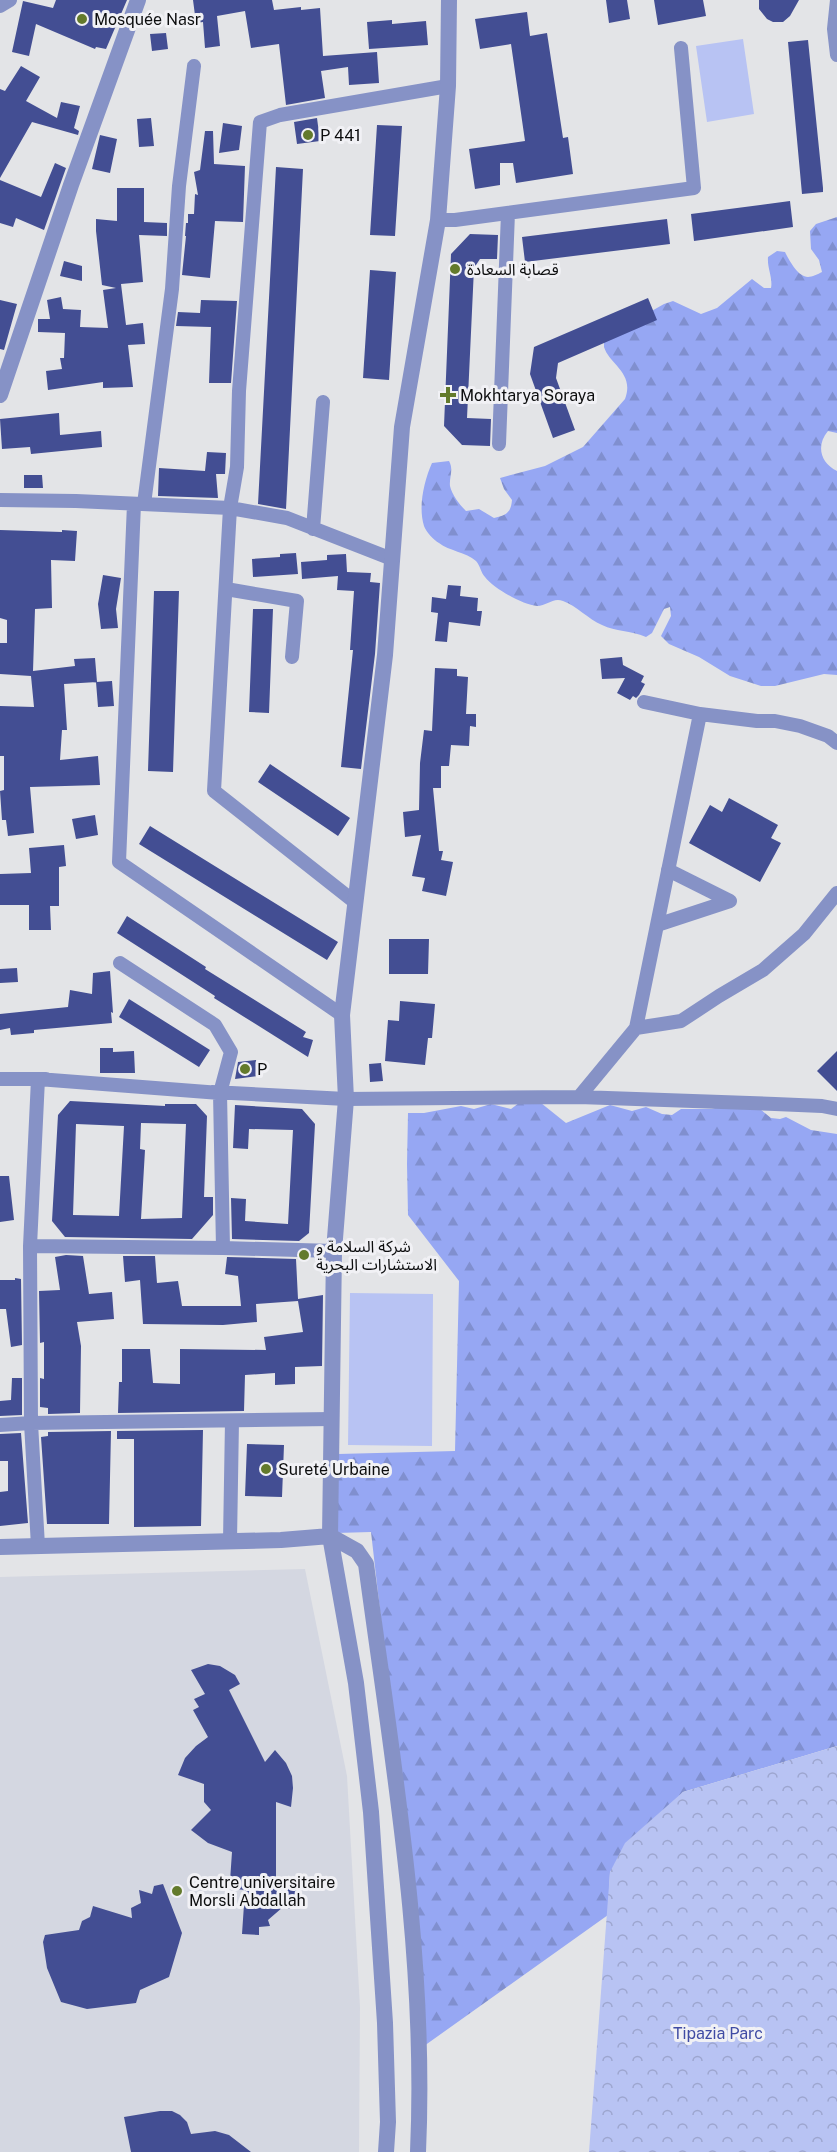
<svg xmlns="http://www.w3.org/2000/svg" width="837" height="2152" viewBox="0 0 837 2152" font-family="'Public Sans','Noto Sans Arabic',sans-serif">
  <style>
    .built { fill: #d4d7e1 }
    .green { fill: #b8c3f3 }
    .forest { fill: url(#forest-firs) }
    .park { fill: url(#park-crowns) }
    .building { fill: #434e93; fill-rule: evenodd }
    .lines { fill: none; stroke-linecap: round; stroke-linejoin: round }
    .minor { stroke: #8692c6; stroke-width: 14 }
    .tertiary { stroke: #8692c6; stroke-width: 16 }
    .poi-dot { fill: #637a2c; stroke: #f1f1f5; stroke-width: 2 }
    .labels { text-anchor: middle; stroke-width: 6; stroke-linejoin: round; paint-order: stroke }
    .poi-label { font-size: 16px; fill: #0c0d0e; stroke: #f1f1f5; text-anchor: start }
    .park-label { font-size: 16px; fill: #3f4ba4; stroke: #f1f1f5 }
  </style>
  <defs>
    <pattern id="forest-firs" width="22" height="20" patternUnits="userSpaceOnUse" patternTransform="scale(1.5)"><rect width="22" height="20" fill="#96a7f3"/><path d="M5 1l3.5 6h-7zM16 11l3.5 6h-7z" fill="#808fcf"/></pattern>
    <pattern id="park-crowns" width="20" height="18" patternUnits="userSpaceOnUse" patternTransform="scale(1.5)"><rect width="20" height="18" fill="#b8c3f3"/><path d="M2 6a3 3 0 1 1 6 0M12 15a3 3 0 1 1 6 0" fill="none" stroke="#9da6cf"/></pattern>
  </defs>
  <rect width="100%" height="100%" fill="#e3e4e7"/>
  <!-- built -->
  <path class="built" d="M305,1569L347,1776L360,2007L359,2152H0V1577Z"/>
  <!-- green -->
  <path class="green" d="M743,39L754,114L707,122L696,46Z
    M350,1293L433,1294L432,1446L348,1445Z"/>
  <!-- forest -->
  <path class="forest" d="M837,217V433L828,431C816,445 820,463 837,471V675L824,674L775,686H761L730,676L699,657L669,644L661,636L671,616L670,607L664,609L652,633L646,637C630,630 616,632 602,625C588,619 577,606 563,601C553,597 547,606 537,606C523,605 493,588 485,577C481,573 480,565 476,561C466,552 449,551 439,543C434,540 426,532 424,526C418,507 424,481 432,463L449,461C454,470 449,477 450,486C452,495 460,505 466,511L479,509L494,518C506,515 511,513 512,500L504,489L500,478L545,466L583,447L625,399C635,373 609,364 604,347C604,344 604,341 604,338L664,304L673,301L701,314L717,308L752,279L764,288H771C773,278 767,268 768,257L777,251L785,252C789,260 798,277 808,277C812,277 818,274 822,272L819,260L811,249L810,231L816,224Z
    M519,1103H541L566,1123L610,1105L632,1111L646,1107L662,1114L672,1115L681,1109H712L719,1107L760,1109L771,1118L780,1119L786,1117L811,1130L837,1134V1746L683,1792L610,1872L608,1915L417,2051L408,1854L371,1532L336,1533L338,1454L455,1451L459,1281L408,1215L407,1164L408,1113H424L461,1106L474,1109L491,1104L511,1109Z"/>
  <!-- park -->
  <path class="park" d="M837,1746V2152H589L610,1872L625,1843L683,1792Z"/>
  <!-- building -->
  <path class="building" d="M56,0H127L106,49L96,47L95,49L36,24L29,56L12,52L23,1L53,8Z
    M193,0H272L274,10L301,7V10L320,8L323,56L377,52L379,83L349,85L348,67L321,71L325,98L286,105L279,44L251,48L245,11L217,16L220,46L205,48L203,22L196,23Z
    M606,0H627L630,19L609,23Z
    M654,0H703L706,16L658,25Z
    M759,0H799L790,16L783,22H773L767,19L759,9Z
    M527,12L530,36L547,33L563,138L568,137L573,174L516,183L513,163H500V185L475,189L469,149L525,141L511,44L480,49L475,19Z
    M392,20V24L426,21L428,45L369,49L367,22Z
    M166,33L168,49L152,51L150,34Z
    M808,40L823,188V192L802,194L788,42Z
    M21,66L40,77L26,101L57,118L61,102L80,106L74,128L79,131L78,135L32,122L0,178V89L5,91Z
    M151,118L154,146L139,147L137,119Z
    M317,118L320,141L297,144L294,122Z
    M223,123L242,126L239,150L219,153Z
    M377,125L402,126L395,236L370,235Z
    M205,131H213L214,164L245,166L243,222L215,221L210,278L182,275L186,236H185L186,223H188V214H194L195,194L198,195L194,172L200,170Z
    M100,135L117,139L110,173L92,169Z
    M55,163L66,168L44,230L16,218L13,227L0,223V180L41,197Z
    M276,167L303,169L286,509L258,504Z
    M117,188H144V222L167,223V236L139,235L143,282L121,284L126,325L143,323L145,344L128,345L133,387L103,388V382L48,390L46,371L62,369L60,358H64L65,333L38,332V319H50L47,300L61,297L63,309L81,310L80,327L108,328L103,290L116,288L102,285L96,231V219L117,221Z
    M790,201L793,227L694,241L691,214Z
    M667,219L670,244L525,262L522,237Z
    M470,234L498,235L497,259H480L474,268L467,418L491,419L490,446L462,445L444,426L451,254Z
    M64,261L82,266V281L60,276Z
    M370,270L396,272L389,380L363,378Z
    M648,298L657,320L558,363L556,378L575,430L553,438L530,374L534,347Z
    M0,300L17,304L4,350L0,349Z
    M201,300L237,301L231,383H209L211,327L176,326L178,312L200,313Z
    M59,413L60,435L101,431L102,447L31,454L30,447L2,449L0,419Z
    M207,452L226,453L225,474H216L218,498L158,496L159,468L205,471Z
    M24,475H42L43,488H24Z
    M0,530L62,532V530L77,531L75,561L51,560L52,608L35,609L33,671L75,666L74,659L95,658L97,682L64,684L67,730H62L60,760L98,756L100,785L30,787L34,833L8,836L6,820H2L0,791L4,790V756H0V706L34,707L31,676L0,674V643H7V620L0,618Z
    M296,553L298,574L253,577L252,559L280,557V554Z
    M346,554L347,572L371,573L370,582L380,583L375,654L361,769L341,767L353,650H350L354,591L337,590L338,576L302,579L301,562L327,560V555Z
    M103,575L121,578L116,609L118,628L101,629L98,604Z
    M448,585L461,586L460,596L478,598L477,611H482L480,626L449,622L447,642L435,641L438,613L431,612L432,597L446,599Z
    M154,591H179L173,772L148,771Z
    M253,609H273L269,713L249,712Z
    M622,657L623,665L644,676L641,682L645,684L639,695L636,698L633,696L630,700L617,693L625,678L602,679L600,659Z
    M435,668L457,669V676L468,677L466,714H476V727L470,726L469,746L451,745L449,766H441V788H433L439,851H443L441,860L453,862L446,896L422,891L425,878L412,876L421,835L405,837L403,812L419,810L420,763L424,730L432,731Z
    M112,681L114,706L98,707L96,682Z
    M270,764L350,818L338,836L258,782Z
    M729,798L778,825L771,838L781,843L760,882L689,843L710,805L722,812Z
    M95,815L98,835L76,839L72,819Z
    M150,826L338,942L327,960L139,844Z
    M64,845L66,866L59,867V906H50L51,930H29V905H0V874L31,873L29,848Z
    M127,916L206,967L205,969L306,1032L303,1037L313,1040L308,1057L214,998L215,996L117,933Z
    M389,939H429L428,974H389Z
    M17,968L18,982L0,983V969Z
    M110,971L113,1013L111,1012L112,1023L34,1030V1033L11,1035L10,1028L0,1030V1014L68,1007L70,990L92,994L93,973Z
    M129,999L210,1050L199,1067L119,1017Z
    M400,1001L435,1004L432,1038H428L425,1065L385,1061L388,1020L399,1021Z
    M100,1048H113V1052L134,1051L135,1073H100Z
    M837,1051V1091L817,1071Z
    M256,1060L258,1076L235,1079L238,1062Z
    M381,1063L383,1081L370,1082L369,1064Z
    M70,1101L165,1106V1104H196L207,1116L204,1197H213V1215L192,1239L65,1237L52,1221L58,1115ZM141,1123L186,1124L182,1218L141,1219L145,1150L140,1149ZM76,1124L124,1126L119,1216L73,1215Z
    M235,1105L302,1109L315,1124L309,1233L299,1241L232,1239L231,1198L246,1199L245,1221L288,1224L293,1130L249,1129L248,1149L233,1148Z
    M0,1176H9L14,1220L0,1222Z
    M66,1255L83,1256L89,1294L112,1292L114,1319L77,1322L81,1346L80,1413L48,1414V1408L40,1407V1378L44,1379V1342L40,1343L39,1291L60,1290L55,1257Z
    M123,1256H155L157,1283L178,1281L182,1306H241L238,1276L225,1274L227,1257L296,1259L298,1299L323,1295L322,1366L295,1367V1384L275,1385V1373L245,1375L244,1411L118,1413L119,1382H122V1349H150L153,1383L180,1384V1349L266,1350L264,1337L303,1332L298,1301L256,1304L257,1322L223,1325L143,1324L140,1280L125,1282Z
    M15,1278L21,1279L22,1345L11,1347L6,1309H0V1280H15Z
    M12,1378H22V1415L0,1416V1401L11,1400Z
    M203,1430L201,1526L134,1527V1439H117V1431Z
    M111,1431L109,1524H47L41,1437L48,1436V1432Z
    M21,1433L28,1523L0,1526V1492L8,1491V1461H0V1434Z
    M247,1444L284,1445L282,1497L245,1496Z
    M208,1664L220,1666L235,1675L240,1684L229,1690L265,1762L275,1750L286,1763L292,1776L293,1788L291,1807L276,1802V1881H300V1898H290V1909L283,1907L268,1920L270,1926L259,1927V1935L242,1934L245,1890L236,1889V1881H230L232,1852L208,1843L191,1830L211,1810L204,1802V1784L178,1775L185,1758L196,1746L208,1737L193,1710L199,1707L194,1699L205,1694L191,1670Z
    M163,1884L182,1933L169,1977L140,1990L136,2003L87,2009L61,2002L47,1968L43,1942L45,1935L79,1930L82,1921L90,1917L93,1906L132,1918L131,1908L141,1903L139,1890L152,1894L154,1886Z
    M160,2111H172L180,2115L187,2122L191,2134L215,2131L229,2135L251,2152H131L124,2117Z"/>
  <g class="lines">
    <!-- minor -->
    <path class="minor" d="M837,0L834,29L837,55
      M0,6L10,0
      M438,220H455L694,188L681,48
      M499,444L508,213
      M0,500L76,501L230,508L287,518L392,559
      M134,504L119,862L342,1015
      M144,504L172,289L179,186L194,66
      M313,529L323,402
      M226,589L297,601L292,657
      M700,714L757,721H775L800,726L828,736L837,743
      M356,903L214,791L230,508L237,467L239,391L260,122L280,115L448,86
      M657,925L730,901L668,870
      M120,963L215,1025L231,1052L220,1093L223,1248L30,1246L38,1079L220,1093
      M636,1028L681,1021L719,996L763,970L804,934L837,893
      M0,1079H46
      M212,1092L346,1099L579,1097L775,1104L822,1106L837,1109
      M579,1097L636,1028L700,714L644,702
      M223,1248L334,1251
      M0,1425L31,1423L30,1246
      M230,1541L232,1421
      M38,1546L31,1423L332,1419"/>
    <!-- tertiary -->
    <path class="tertiary" d="M0,395L71,185L138,0
      M0,1547L281,1540L330,1536L357,1551L366,1564C392,1759 427,1954 418,2152
      M386,2152L388,2122L385,2023L371,1812L356,1683L330,1536L334,1251L346,1099L342,1015L385,655L402,427L438,220L448,86L449,0"/>
  </g>
  <!-- markers -->
  <g class="poi-dot">
    <circle cx="82" cy="19" r="6"/>
    <circle cx="308" cy="135" r="6"/>
    <circle cx="455" cy="269" r="6"/>
    <path d="M445 386h6v6h6v6h-6v6h-6v-6h-6v-6h6z"/>
    <circle cx="245" cy="1069" r="6"/>
    <circle cx="304" cy="1255" r="6"/>
    <circle cx="266" cy="1469" r="6"/>
    <circle cx="177" cy="1891" r="6"/>
  </g>
  <g class="labels">
    <!-- poi labels -->
    <g class="poi-label">
      <text x="94" y="25">Mosquée Nasr</text>
      <text x="320" y="141">P 441</text>
      <text x="467" y="275">قصابة السعادة</text>
      <text x="460" y="401">Mokhtarya Soraya</text>
      <text x="257" y="1075">P</text>
      <text x="316" y="1252">شركة السلامة و<tspan x="316" dy="18">الاستشارات البحرية</tspan></text>
      <text x="278" y="1475">Sureté Urbaine</text>
      <text x="189" y="1888">Centre universitaire<tspan x="189" dy="18">Morsli Abdallah</tspan></text>
    </g>
    <!-- park labels -->
    <g class="park-label">
      <text x="718" y="2039">Tipazia Parc</text>
    </g>
  </g>
</svg>
